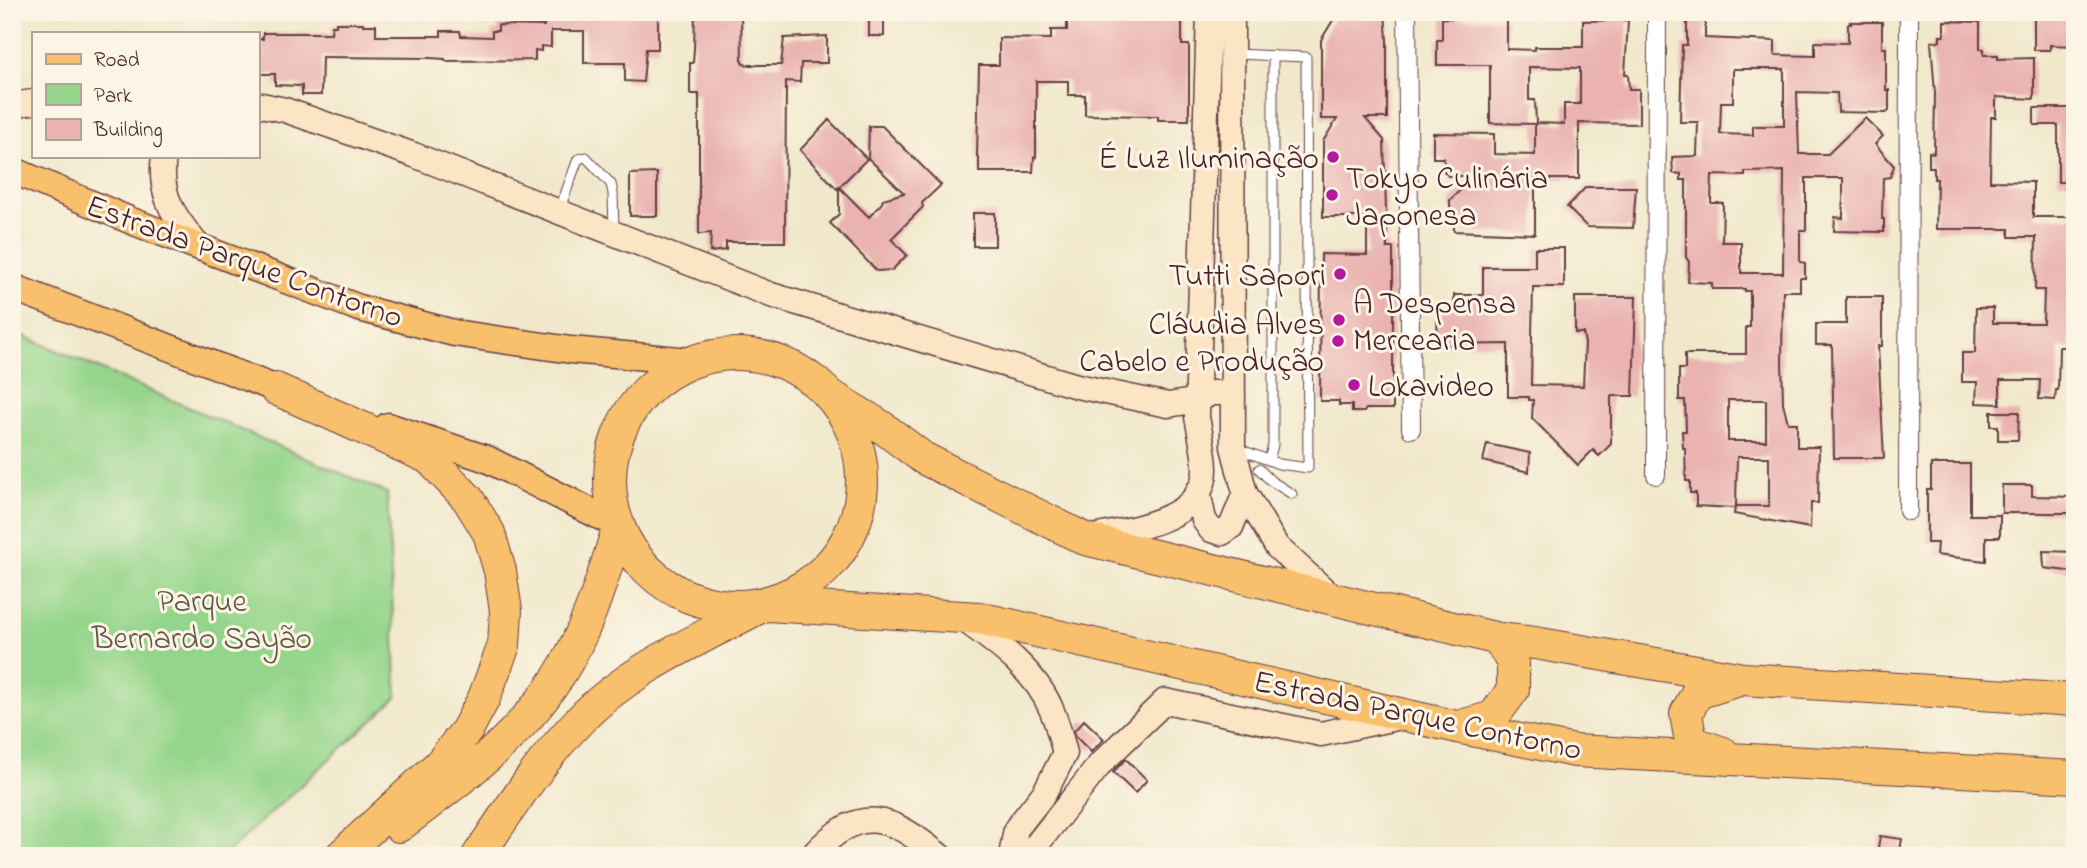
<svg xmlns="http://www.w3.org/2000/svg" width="2087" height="868" viewBox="0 0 2087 868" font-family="'Indie Flower',sans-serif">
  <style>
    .green { fill: #95d58b; stroke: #707a5b; stroke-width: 2 }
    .building { fill: #eab3b0; fill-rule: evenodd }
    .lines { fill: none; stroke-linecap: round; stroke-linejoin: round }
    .lane-casing { stroke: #633d43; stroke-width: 11 }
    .street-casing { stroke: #633d43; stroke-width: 20 }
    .secondary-casing { stroke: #633d43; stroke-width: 27 }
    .primary-casing { stroke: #633d43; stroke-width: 29 }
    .highway-casing { stroke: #633d43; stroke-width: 34 }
    .lane { stroke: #fff; stroke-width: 9 }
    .street { stroke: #fff; stroke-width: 18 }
    .secondary { stroke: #fce5c4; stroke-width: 24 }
    .primary { stroke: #f8bf6c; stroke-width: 26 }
    .highway { stroke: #f8bf6c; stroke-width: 32 }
    .poi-dot { fill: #b5179e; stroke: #fcf5e5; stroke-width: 2.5 }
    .labels { text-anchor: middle; stroke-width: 6; stroke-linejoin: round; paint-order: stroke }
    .poi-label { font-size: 32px; fill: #4a1f2b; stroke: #fcf5e5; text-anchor: end }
    .street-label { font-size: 32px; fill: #4a1f2b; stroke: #fcf5e5 }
    .park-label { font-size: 32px; fill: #605648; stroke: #fcf5e5 }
  </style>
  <rect width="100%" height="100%" fill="#fcf5e5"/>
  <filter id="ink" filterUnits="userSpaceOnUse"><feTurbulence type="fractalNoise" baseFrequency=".0143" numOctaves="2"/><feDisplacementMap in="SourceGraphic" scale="14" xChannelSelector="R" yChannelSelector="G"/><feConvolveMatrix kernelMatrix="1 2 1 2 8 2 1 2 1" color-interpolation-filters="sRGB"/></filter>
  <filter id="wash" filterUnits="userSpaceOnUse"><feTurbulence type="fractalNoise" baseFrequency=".00686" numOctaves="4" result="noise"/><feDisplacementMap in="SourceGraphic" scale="28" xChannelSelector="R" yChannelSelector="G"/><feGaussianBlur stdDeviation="1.57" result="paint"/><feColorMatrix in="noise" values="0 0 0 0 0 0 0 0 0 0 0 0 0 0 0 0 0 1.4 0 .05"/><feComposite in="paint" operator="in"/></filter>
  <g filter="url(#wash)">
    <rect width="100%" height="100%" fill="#f1e8cb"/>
    <!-- green -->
    <path class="green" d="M12,331L387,493L397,697L224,856H12Z"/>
    <g id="blocks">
      <!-- building -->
      <path class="building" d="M543,12H658V49H646L643,82L625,81V63H584V31H551V47L541,46V51L535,50V60L445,61V59L430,58L322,57L321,95H302V86L275,85V74H257V39H263V33H331L332,26H336V23H363V25H376V36H441V31H460L461,36L492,37V31H498V25L544,26Z
        M695,12H741L742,63L747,65H781L784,38L827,36V63H801L800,82L786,81L785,242H726V250L710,252L711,233L699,234V94H690V63H693L694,49Z
        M869,12H884V36H869Z
        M1067,12H1182V45H1189V120H1158V116L1085,115V95H1068V81H1036V157H1034L1033,172H979V157H977L979,65H999V38L1051,39V30H1067Z
        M1338,12H1385L1387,39V118H1365L1384,140L1387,248H1393V409H1366L1364,412H1352V405H1339V401H1320L1321,254L1367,255V217H1323V141L1337,119H1321V40Z
        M2034,15H2075V46L2050,45V50H2034Z
        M1442,18L1507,19V49L1535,50V47H1583V21L1628,20L1625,74H1628L1629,89H1639V124L1579,123V179H1539L1535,175V234L1454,231V212L1450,208V200L1475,176H1448L1444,171V158H1433V133L1494,134V154L1535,155V124L1490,123V65H1437V40H1442ZM1529,67L1580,68V104H1564V124L1536,123L1535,100H1529Z
        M1687,21H1705V38L1775,41V55L1815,56V42L1848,43V24H1851L1850,22H1882V48H1886V90H1889V111L1886,113L1838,112L1837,93L1797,92L1799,154H1828L1865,118L1883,136L1875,144L1894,166L1890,177L1883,178L1882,219H1884V232H1881L1834,231L1835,217L1843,218V178H1806V230H1800V262L1805,263V278H1800V291H1783L1782,360L1783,403L1788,423H1797V447H1819L1818,503H1811L1810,528L1734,514L1735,508L1696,506V493H1690V481H1686L1685,448H1683L1682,431H1686L1685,400H1679V369H1685V354H1746V327H1750V291H1745V289H1712V283L1688,282L1689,262L1686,257V180H1681V174L1673,173L1672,157L1697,156L1698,122H1680L1682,45H1687ZM1733,69H1784V126H1753V135L1720,134L1721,102H1733ZM1784,171L1783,273H1741V242H1722L1723,203H1711L1712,175L1745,176V172ZM1728,400H1766V441H1728ZM1737,457H1769V506H1736Z
        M1944,21L1980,22V49H1984V55H1998V59L2034,58V99L1996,97V117H1991L1990,181L2033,182V217H2075L2073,333H2070V347H2059L2058,390H2056L2055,400L2039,399L2040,380H2000V404L1976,403L1977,382H1962V353H1975L1976,308H1993V323H2043L2044,290H2035L2036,237H2009V229H1936L1937,179H1934V167H1929V152L1934,153L1935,93L1931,42L1940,41V36H1944Z
        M2034,108H2075V182H2058V125H2034Z
        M829,120L867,159L839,187L869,217L882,203L883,199L904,193L868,158L869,126H882L941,185L922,203L923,207L891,239L907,255L892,270L877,271L830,223L839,214V187L837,189L800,150Z
        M657,173V216H630V174Z
        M1586,187H1636L1633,228L1587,227L1567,207Z
        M973,213H995V246H973Z
        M1535,248H1564V287H1533L1531,385L1583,386L1585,343L1583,333H1575V297H1636L1633,396H1611V444L1599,456L1593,450L1578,465L1532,418L1533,400H1529V397H1508V344L1438,345L1437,315H1442V305H1454V295H1483V267H1535Z
        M1846,297H1882V346H1878L1884,458H1834L1832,345H1816V324H1846Z
        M1991,412H2019L2018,440H1998V426H1991Z
        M1487,444L1530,453L1529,472L1483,461Z
        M1931,464H1970V515H2000V537H1986V561L1936,555L1937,543H1927V489H1931Z
        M2002,485H2032V496L2075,497V513H2002Z
        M2043,551L2075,552V572L2044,568Z
        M1084,720L1104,739L1091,752L1076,737L1074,731Z
        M1126,759L1147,780L1135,793L1113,772Z
        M1880,836L1902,839L1899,856L1877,853Z"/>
    </g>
  </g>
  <g filter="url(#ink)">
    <use href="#blocks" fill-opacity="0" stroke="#633d43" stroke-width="2"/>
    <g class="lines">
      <!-- lane casing -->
      <g class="lane-casing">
        <path id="lane" d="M1235,54L1306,57L1308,468L1279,464L1236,448
          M559,211L578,159L586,157L611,184L613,193L614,230
          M1269,460L1273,445V55
          M1259,469L1271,481L1292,494"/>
      </g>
      <!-- street casing -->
      <g class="street-casing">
        <path id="street" d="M1407,12L1411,429
          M1656,475L1657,12
          M1908,511L1909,12"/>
      </g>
      <!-- secondary casing -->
      <g class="secondary-casing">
        <path id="secondary" d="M1232,12L1233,447L1245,493L1277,547L1332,597
          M257,104L285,110L414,155L771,295L1077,386L1168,405L1199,400L1211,393H1222L1233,397
          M12,105L33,102
          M164,156C158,196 175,218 199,247
          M1198,491L1204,520L1211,530L1222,533L1231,527L1245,493
          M1088,538C1125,530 1204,522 1205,470C1205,453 1200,434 1197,417L1209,12
          M959,616C995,642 1035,669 1052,711C1058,725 1061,739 1065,753L1045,792L1016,829L1011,856
          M812,856C860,802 891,816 940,856
          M1020,856L1034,848L1101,763L1165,701L1321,734L1400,717"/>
      </g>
      <!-- primary casing -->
      <g class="primary-casing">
        <path id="primary" d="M12,170L134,222L359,308L454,333L571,350L690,361
          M12,287L295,396
          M388,426L487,459L617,525"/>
      </g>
      <!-- highway casing -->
      <g class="highway-casing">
        <path id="highway" d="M610 480a126 126 0 1 1 252 0a126 126 0 1 1-252 0Z
          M276,389L429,458L468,499L489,533L500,571L506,611L504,645L484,698L467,730L439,765L341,856
          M833,397L882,427L923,458L1085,539L1499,639L1535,643L1743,679L2075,700
          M767,605L979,618L1457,727L1575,751L2075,777
          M1458,727L1493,717L1513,690V663L1499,639
          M1723,753L1691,742L1686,714L1697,693L1739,680
          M399,826C457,782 518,740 558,677C587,632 602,580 618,529
          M478,856C510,808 540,761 580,720C629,669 699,640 760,607"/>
      </g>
      <!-- lane -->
      <use href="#lane" class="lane"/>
      <!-- street -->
      <use href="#street" class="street"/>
      <!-- secondary -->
      <use href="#secondary" class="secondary"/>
      <!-- primary -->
      <use href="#primary" class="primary"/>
      <!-- highway -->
      <use href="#highway" class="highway"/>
    </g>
  </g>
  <!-- markers -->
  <g class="poi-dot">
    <circle cx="1333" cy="157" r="7"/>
    <circle cx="1332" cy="195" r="7"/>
    <circle cx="1340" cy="274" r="7"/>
    <circle cx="1339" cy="320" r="7"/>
    <circle cx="1338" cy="341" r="7"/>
    <circle cx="1354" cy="385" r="7"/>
  </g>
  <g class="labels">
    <!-- poi labels -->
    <g class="poi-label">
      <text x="1319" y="168">É Luz Iluminação</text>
      <text x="1346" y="188" text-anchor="start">Tokyo Culinária<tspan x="1346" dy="37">Japonesa</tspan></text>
      <text x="1326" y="285">Tutti Sapori</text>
      <text x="1353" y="313" text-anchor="start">A Despensa<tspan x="1353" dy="37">Mercearia</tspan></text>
      <text x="1324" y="334">Cláudia Alves<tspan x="1324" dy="37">Cabelo e Produção</tspan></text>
      <text x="1368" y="396" text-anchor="start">Lokavideo</text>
    </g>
    <!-- street labels -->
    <g class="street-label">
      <text transform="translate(245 260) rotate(20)" y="11">Estrada Parque Contorno</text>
      <text transform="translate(1418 714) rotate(12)" y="11">Estrada Parque Contorno</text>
    </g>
    <!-- park labels -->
    <g class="park-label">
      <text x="202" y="611">Parque<tspan x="202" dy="37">Bernardo Sayão</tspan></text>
    </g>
  </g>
  <!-- margin -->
  <rect width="2087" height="868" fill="none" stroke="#fcf5e5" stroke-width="42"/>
  <!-- legend -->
  <rect x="32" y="32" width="228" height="126" fill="#fcf5e5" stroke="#b59f9b" stroke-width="2"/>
  <rect x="46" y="54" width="35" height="10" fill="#f8bf6c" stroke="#b59f9b" stroke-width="2"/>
  <text x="94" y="66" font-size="21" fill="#4a1f2b">Road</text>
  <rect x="46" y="84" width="35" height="21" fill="#95d58b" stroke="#b59f9b" stroke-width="2"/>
  <text x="94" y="102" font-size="21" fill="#4a1f2b">Park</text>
  <rect x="46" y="119" width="35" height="21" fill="#eab3b0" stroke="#b59f9b" stroke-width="2"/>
  <text x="94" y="136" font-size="21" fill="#4a1f2b">Building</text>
</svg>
